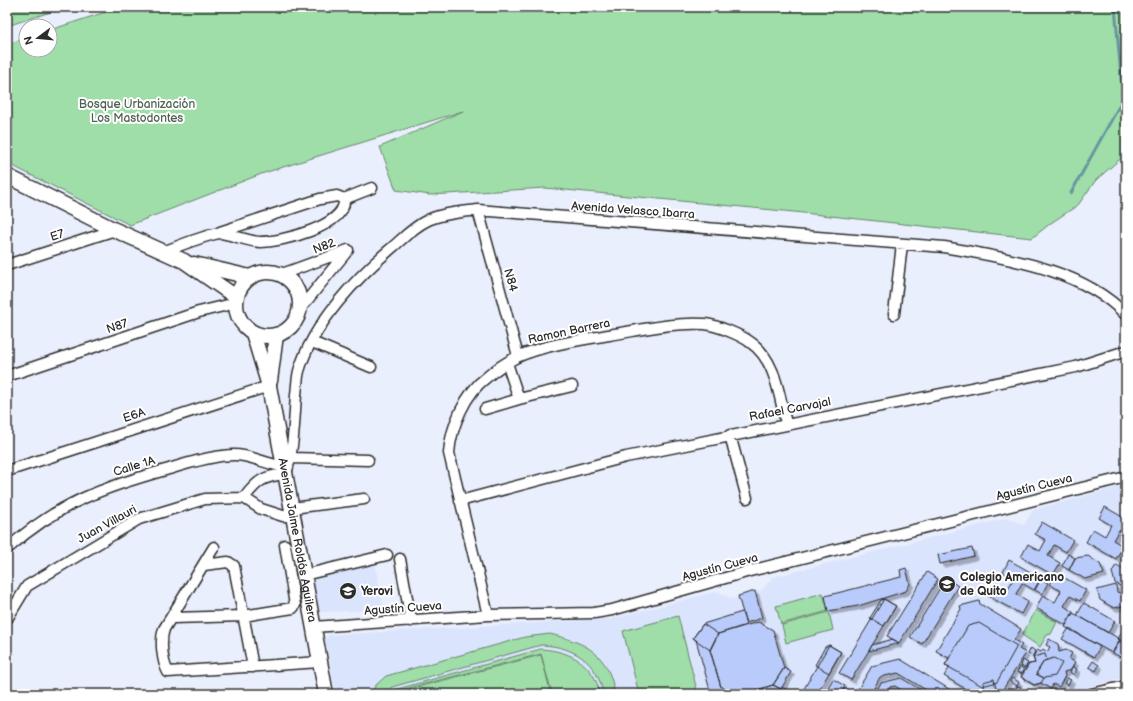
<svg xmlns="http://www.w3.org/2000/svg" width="1133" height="701" viewBox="0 0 1133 701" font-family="'Balsamiq Sans',sans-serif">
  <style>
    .built { fill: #dbe4fd }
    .green { fill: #9fdea8; stroke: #65846a }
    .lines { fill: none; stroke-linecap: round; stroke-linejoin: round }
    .stream { stroke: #6896a1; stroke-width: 3 }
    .building { fill: #b9cbfb; stroke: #2b2b2b; filter: url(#shadow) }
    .street-casing { stroke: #2b2b2b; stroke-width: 13 }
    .secondary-casing { stroke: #2b2b2b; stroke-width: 17 }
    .street { stroke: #fff; stroke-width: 10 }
    .secondary { stroke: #fff; stroke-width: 14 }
    .labels { text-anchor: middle; stroke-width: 4; stroke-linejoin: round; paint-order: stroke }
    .park-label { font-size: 12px; fill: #4e6150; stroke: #fff }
    .street-label { font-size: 12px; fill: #2b2b2b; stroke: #fff }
    .poi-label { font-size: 12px; font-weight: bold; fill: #2b2b2b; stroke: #fff; text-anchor: start }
  </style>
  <defs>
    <filter id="shadow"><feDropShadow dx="3.5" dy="3.5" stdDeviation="0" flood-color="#0004"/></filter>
  </defs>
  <rect width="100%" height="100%" fill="#eaeffe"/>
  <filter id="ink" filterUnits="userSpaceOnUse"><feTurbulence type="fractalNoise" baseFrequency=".025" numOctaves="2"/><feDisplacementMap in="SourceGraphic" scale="8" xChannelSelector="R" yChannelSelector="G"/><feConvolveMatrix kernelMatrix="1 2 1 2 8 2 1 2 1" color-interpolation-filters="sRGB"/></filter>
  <g filter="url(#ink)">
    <!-- built -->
    <path class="built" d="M1126,485V677L1064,694H1045L1037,689L1018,694H336L325,640L329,635L610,619L718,591L731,599L762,590L773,577L1008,518L1024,525L1033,510Z
      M374,558L384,610L319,612L312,574Z"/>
    <!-- green -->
    <path class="green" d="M7,7H66L7,26Z
      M121,7H1126V154L1096,180L1078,205L1051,223L1032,238L794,212L545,188L430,195L396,190L380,147L463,111L264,173L130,225L7,163V44L26,38V50H50V30Z
      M823,593L828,611L781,624L776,606Z
      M1036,610L1057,622L1051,634L1047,635L1040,647L1022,635Z
      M829,612L833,630L786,643L782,625Z
      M678,616L698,694H639L623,631Z
      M550,634C587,643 608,653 615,694H603C598,661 572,646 541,645L392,687L383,694H370L376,685L386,676L525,637Z
      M541,649C570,651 594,663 600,694H552L541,654L397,691L398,694H389L394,690Z
      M541,655L551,694H398V692Z"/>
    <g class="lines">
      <!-- stream -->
      <path class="stream" d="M1071,193L1123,99L1115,7"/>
    </g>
    <!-- building -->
    <path class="building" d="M1105,507L1126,519V534L1119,530L1113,540L1123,546L1116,559L1086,542L1093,529L1105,536L1111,525L1099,518Z
      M1042,522L1073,540L1066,552L1054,545L1048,556L1060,563L1053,575L1021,557L1028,544L1040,551L1046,540L1035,534Z
      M972,548L974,556L940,564L938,555Z
      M1068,554L1075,558L1069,570L1062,566Z
      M1088,556L1100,564L1104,574L1085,579L1069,570L1075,558Z
      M1009,560L1041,578L1034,590L1022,583L1016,594L1028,601L1021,614L988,596L996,583L1008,589L1013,579L1003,572Z
      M1116,565L1126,570V589L1115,583L1112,572Z
      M906,568L910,584L906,591L858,606L828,611L825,596L901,577L900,570Z
      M927,572L938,579L899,643L887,636Z
      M1056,573L1086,590L1080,601L1070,596L1064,606L1073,612L1066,625L1036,608L1043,595L1055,602L1061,591L1049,584Z
      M946,578L958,586L922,644L910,637Z
      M1041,579L1048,583L1042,594L1035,590Z
      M1116,585L1117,592L1122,594L1126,593V605L1114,608L1100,600L1097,590Z
      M755,591L762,618L746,623L738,596Z
      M884,599L896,606L884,626L870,618L881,600Z
      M884,599L896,606L851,680L839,673Z
      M979,601L980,604L1021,629L1014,640L1022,645L1019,649L1026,653L1000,694H974L944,676L950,667L945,665L949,658L936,651L961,609L960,606Z
      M1084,603L1115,621L1108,633L1077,615Z
      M742,612L746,625L718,634L710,650L721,687L733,694H711L696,640L693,638L703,624Z
      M1073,613L1120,639L1112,653L1065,627Z
      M758,622L773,630L784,668L773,685L745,694H733L721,687L710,650L718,634Z
      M979,623L1017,646L997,682L982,686L945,665L968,626Z
      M703,624L718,634L710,650L693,638Z
      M1126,624V643L1118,639Z
      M1069,628L1100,647L1094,657L1062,639Z
      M893,639L899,643L898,645L896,644L869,651L872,645Z
      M1049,639L1058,644L1059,652L1066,650L1072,653L1069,659L1075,662L1071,670L1064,672L1065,676L1059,687L1053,684L1051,689L1041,683L1034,685L1021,677L1029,664L1035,663L1033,657L1037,650L1041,652L1043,649L1047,652L1050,647L1046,645Z
      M1120,641L1126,644V660L1113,653Z
      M829,645L841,652L818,692L817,694H801Z
      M829,645L841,652L829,673L815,665L825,647Z
      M1031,648L1035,651L1033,656L1028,654Z
      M1045,654L1047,660L1044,661L1036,674L1044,678L1041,683L1034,685L1021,677L1029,664L1035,663L1033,657Z
      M1054,658L1062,663L1055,676L1044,678L1036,674L1044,661Z
      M900,659L949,689L946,694H930L931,693L898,673L880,677L871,694H855L872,666Z
      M1023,660L1028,663L1025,668L1021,666Z
      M1093,661L1099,665L1096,671L1089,667Z
      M1020,667L1024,669L1021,674L1017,672Z
      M1073,667L1077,669L1074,675L1070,672Z
      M784,668L791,672L781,689L773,685Z
      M901,678L928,694H908L895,686L890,687L886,694H874L881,683Z
      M1012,678L1019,682L1017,686L1010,682Z
      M1067,678L1071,680L1068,685L1064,683Z
      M833,679L845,686L841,694H824Z
      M994,679L996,689L1001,692L1000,694H984L983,682Z
      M773,685L781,689L778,694H745Z
      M1020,686L1022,694H1018L1016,687Z
      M782,687L790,692L789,694H778Z"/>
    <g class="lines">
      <!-- street casing -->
      <g class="street-casing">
        <path id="street" d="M344,199L372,188
          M478,210L518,356
          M163,252C181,245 200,237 219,233C225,232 249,242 260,242C281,242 347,226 344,199L337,196L320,199L220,232
          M7,265L115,230
          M282,274L348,250
          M300,309L348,250
          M894,314L902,244
          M312,342L371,367
          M507,363L519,399L572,386
          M7,376L199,312L236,303
          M485,409L519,399
          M730,435L747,498
          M291,458L368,460
          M7,471L269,386
          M244,498C258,480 264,476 286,474C294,448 294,422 296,395C297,387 297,379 299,371C313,323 357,277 394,246C404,237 415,226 428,220C443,213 462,212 478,210L944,247C1004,258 1082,268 1126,315
          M460,501L626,457L1076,367L1126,351
          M292,508L364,499
          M214,547L164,629C160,640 162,661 168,672L320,662
          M7,549C58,503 104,487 169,469C188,463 215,455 234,455C252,455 267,465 284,466
          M400,559L411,621
          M204,565L228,562L234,566L253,667
          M304,575L387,555
          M488,615L449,453C451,427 465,393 487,377C496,369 507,362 517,357C544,345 580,340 609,335C641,330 673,322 705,324C716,325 741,335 750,342C776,359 779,396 786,423
          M173,618L243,616L293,608L295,605L285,545
          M7,619L27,586L139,519L205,499L244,498L261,509L283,516H293
          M313,627L488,615L594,613L612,610L750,571L1126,477
          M1091,694L1126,686"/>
      </g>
      <!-- secondary casing -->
      <g class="secondary-casing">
        <g id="secondary">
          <path d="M7,176L115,230L184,261L236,297"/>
          <path d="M194,264L250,277"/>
          <circle cx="268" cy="304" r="32"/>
          <path id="s1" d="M253,333L269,386L326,694"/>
          <path d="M270,381L276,335"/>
        </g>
      </g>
      <!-- street -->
      <use href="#street" class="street"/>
      <!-- secondary -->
      <use href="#secondary" class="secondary"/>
    </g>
  </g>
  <!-- icons -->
  <defs>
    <g id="school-disc" transform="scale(0.9)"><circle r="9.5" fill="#2b2b2b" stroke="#fff"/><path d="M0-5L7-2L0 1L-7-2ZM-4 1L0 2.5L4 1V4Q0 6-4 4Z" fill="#fff"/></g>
    <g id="university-disc" transform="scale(0.9)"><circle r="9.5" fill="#2b2b2b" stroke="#fff"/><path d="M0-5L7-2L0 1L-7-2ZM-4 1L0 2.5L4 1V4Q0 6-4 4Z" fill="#fff"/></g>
  </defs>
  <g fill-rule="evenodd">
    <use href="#school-disc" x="947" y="584"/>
    <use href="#university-disc" x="348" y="591"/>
  </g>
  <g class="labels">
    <!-- park labels -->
    <g class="park-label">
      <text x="137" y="108">Bosque Urbanización<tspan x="137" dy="14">Los Mastodontes</tspan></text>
    </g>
    <!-- street labels -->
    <g class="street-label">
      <text transform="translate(633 210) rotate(4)" y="4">Avenida Velasco Ibarra</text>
      <text transform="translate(57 235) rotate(-18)" y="4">E7</text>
      <text transform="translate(324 246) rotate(-21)" y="4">N82</text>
      <text transform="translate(511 280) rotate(75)" y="4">N84</text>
      <text transform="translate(117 326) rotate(-19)" y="4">N87</text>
      <text transform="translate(569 331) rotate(-12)" y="4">Ramon Barrera</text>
      <text transform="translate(790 409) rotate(-11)" y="4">Rafael Carvajal</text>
      <text transform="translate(134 415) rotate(-18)" y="4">E6A</text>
      <text transform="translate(134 466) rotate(-17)" y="4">Calle 1A</text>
      <text transform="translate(1034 487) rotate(-14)" y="4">Agustín Cueva</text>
      <text transform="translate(107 524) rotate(-29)" y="4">Juan Villauri</text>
      <text dy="4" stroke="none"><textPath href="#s1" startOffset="212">Avenida Jaime Roldós Aguilera</textPath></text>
      <text transform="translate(720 567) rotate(-15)" y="4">Agustín Cueva</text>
      <text transform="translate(403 608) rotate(-4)" y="4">Agustín Cueva</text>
    </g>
    <!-- poi labels -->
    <g class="poi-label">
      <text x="960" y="581">Colegio Americano<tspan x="960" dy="14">de Quito</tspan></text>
      <text x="361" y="595">Yerovi</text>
    </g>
  </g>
  <!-- margin -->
  <rect width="1133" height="701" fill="none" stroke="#fff" stroke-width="24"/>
  <rect x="12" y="12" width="1109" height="677" fill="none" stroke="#2b2b2b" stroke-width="1.5" filter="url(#ink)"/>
  <!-- north arrow -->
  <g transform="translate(38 38) rotate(254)"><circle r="19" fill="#ffffff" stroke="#aaaaaa"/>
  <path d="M0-3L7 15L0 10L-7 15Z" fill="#2b2b2b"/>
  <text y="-6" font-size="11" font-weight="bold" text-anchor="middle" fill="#2b2b2b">N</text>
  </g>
</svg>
